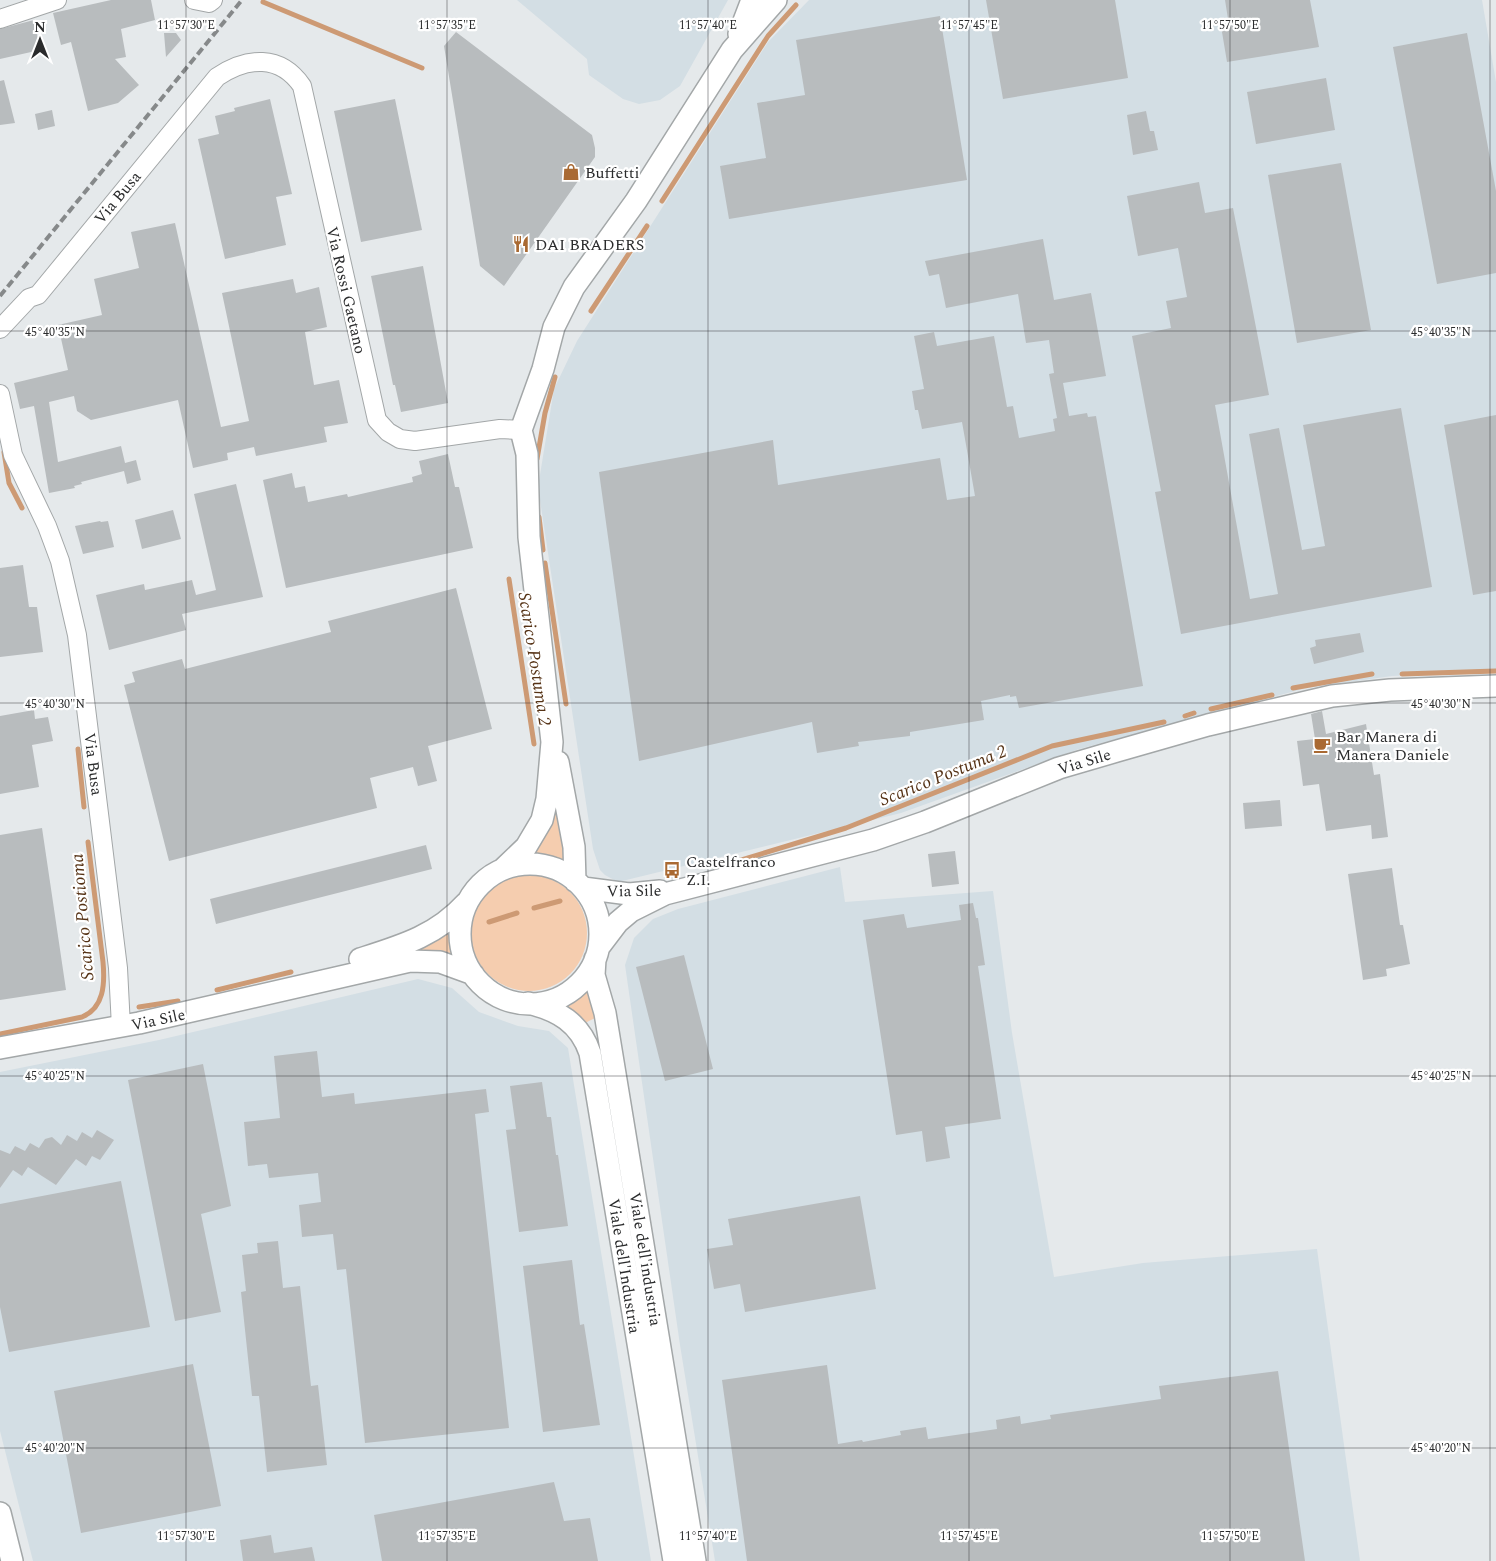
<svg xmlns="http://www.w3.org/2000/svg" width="1496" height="1561" viewBox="0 0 1496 1561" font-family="Spectral,serif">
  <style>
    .built { fill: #d3dee4 }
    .green { fill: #f5cdaf }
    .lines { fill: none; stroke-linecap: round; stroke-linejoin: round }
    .stream { stroke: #cd9a74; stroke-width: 5 }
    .building { fill: #b8bcbe }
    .minor-casing { stroke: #a3a7a8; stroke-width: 20 }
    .tertiary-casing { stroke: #a3a7a8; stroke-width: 24 }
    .minor { stroke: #fff; stroke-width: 18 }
    .tertiary { stroke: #fff; stroke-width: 21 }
    .rail { stroke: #86898a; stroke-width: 4; stroke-dasharray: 8 4; stroke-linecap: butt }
    .ticks { fill: none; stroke: #2a2b2c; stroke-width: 1; stroke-opacity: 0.45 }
    .labels { text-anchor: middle; stroke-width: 4.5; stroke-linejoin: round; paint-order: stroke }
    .poi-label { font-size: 16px; fill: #2a2b2c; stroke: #fff; text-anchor: start }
    .street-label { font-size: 16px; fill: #2a2b2c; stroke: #fff }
    .water-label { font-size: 18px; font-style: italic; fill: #553215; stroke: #fff }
    .ticks-label { font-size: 12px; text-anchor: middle; fill: #2a2b2c; stroke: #fff; stroke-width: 4.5; stroke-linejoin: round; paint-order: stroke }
  </style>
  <rect width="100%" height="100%" fill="#e5e9eb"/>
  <!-- built -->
  <path class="built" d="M517,0H728L680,86L660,100L639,104L623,99L589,75L587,59Z
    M809,0H1482L1496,82V670L1392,676L1306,688L1079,749L901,813L618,882L605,875L600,870L593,849L538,487L554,389L577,341L768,42Z
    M840,867L845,902L993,891L1012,1033L1054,1277L1143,1263L1317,1249L1360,1561H715L680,1345L625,965L634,938L653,919L678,909Z
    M418,979L452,988L479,1012L518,1026L549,1031L568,1048L651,1561H33L0,1431V1072L159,1040Z"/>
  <!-- green -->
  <path class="green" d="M561,796L564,863L545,856L527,854Z
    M471 933a58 58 0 1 1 116 0a58 58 0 1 1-116 0Z
    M450,924L451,944L455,961L395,959Z
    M588,986L595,1018L583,1024L562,1005Z"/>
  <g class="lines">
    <!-- stream -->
    <path class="stream" d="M263,2L422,68
      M662,201L768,36L796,5
      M591,311L647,226
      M4,452L9,483L22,508
      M537,459L545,413L555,377
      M539,517L543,550
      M545,563L566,704
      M509,579L534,744
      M1402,674L1496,671
      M1293,688L1372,674
      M1211,709L1272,695
      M1185,716L1194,713
      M78,749L84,807
      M735,862L846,828L1052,746L1164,722
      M534,908L560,901
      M489,922L517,913
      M217,990L291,972
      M139,1007L178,1001
      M0,1034L82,1017C104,1008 105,984 103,962L88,842"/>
  </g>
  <!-- building -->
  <path class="building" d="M111,0H151L155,20L121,29L126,57L115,59L139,85L118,103L88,111L71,42L61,45L53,13Z
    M986,0H1115L1128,78L1003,99Z
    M1225,0H1310L1319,47L1227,62L1220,20L1228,19Z
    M940,16L967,180L729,219L720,166L766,158L757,103L805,95L796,40Z
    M34,20L40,50L0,59V29Z
    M456,32L592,135L595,148V157L504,286L480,266L444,46Z
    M164,33H176L181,40L166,57Z
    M1467,33L1496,191V273L1437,284L1393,47Z
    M1326,78L1335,130L1256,144L1247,92Z
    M4,80L15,123L0,125V81Z
    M270,99L292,194L276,197L286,245L225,259L198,139L219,134L215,116L235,111L234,108Z
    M395,99L422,230L361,242L334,111Z
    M52,110L55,126L38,130L35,114Z
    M1146,111L1150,131H1154L1158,150L1133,155L1127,115Z
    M1341,163L1371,330L1297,343L1268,175Z
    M1199,182L1205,213L1233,208L1269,395L1215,405L1250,599L1278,594L1249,434L1279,428L1302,550L1325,546L1303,425L1401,408L1432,587L1181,634L1155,492L1161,491L1132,336L1171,328L1166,301L1187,297L1178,248L1138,256L1127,196Z
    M175,223L221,427L249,421L222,293L293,279L296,293L319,287L327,327L305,332L314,385L339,380L348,423L324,427L327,442L256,456L254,447L227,453L228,460L193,468L178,400L91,420L77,411L74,396L49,402L58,462L121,446L125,463L136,460L141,480L127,484L124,471L81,482L82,484L74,486L75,488L49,493L34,406L20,409L14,383L68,370L58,325L102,315L94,279L139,268L131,232Z
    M1043,239L1054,300L1091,293L1106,376L1063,383L1069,416L1087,413L1088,417L1096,416L1143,686L1019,708L1016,696L1010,697V695L981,701L984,720L910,732V736L858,742L859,746L817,753L812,722L639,761L599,472L773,440L778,485L940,458L947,500L975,496L962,422L922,429L918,410H915L912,391L924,389L914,336L934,332L937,346L994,336L1007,407L1013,406L1019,438L1055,431L1053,419L1057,418L1049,374L1054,373L1049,340L1026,343L1018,294L946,308L939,274L929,276L925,261Z
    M423,266L448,403L401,412L395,385H393L371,276Z
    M1496,415V591L1473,595L1444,425Z
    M448,454L455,487H459L473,548L286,588L263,480L292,473L295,488L305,486L308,502L347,494L348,497L413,482L412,477L422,474L419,461Z
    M236,484L263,597L182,614L186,630L109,650L96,595L144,584L145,590L192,580L196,595L216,590L194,494Z
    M173,510L181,539L142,549L135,520Z
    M100,521L101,522L108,521L114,547L83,554L75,526Z
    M23,565L29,607H37L43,652L0,657V568Z
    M456,588L492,729L428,746L437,781L418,786L413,767L370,778L377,808L169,861L124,685L135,682L132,672L182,659L185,669L331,632L328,621Z
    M1360,633L1364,652L1314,664L1310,648L1316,646L1315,640Z
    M34,710L35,719L48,717L53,741L32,745L39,787L0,794V716Z
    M1322,711L1326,734L1366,724L1374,775L1380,774L1388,837L1372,839L1371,825L1326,831L1319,784L1303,786L1297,741L1315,739L1311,714Z
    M1280,800L1282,826L1245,829L1243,803Z
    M42,828L66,990L0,1000V835Z
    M426,845L432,869L216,924L210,899Z
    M955,851L959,884L932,887L928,854Z
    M1392,868L1400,925H1403L1410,964L1386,969L1387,976L1363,980L1348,874Z
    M973,903L976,918H978L985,965L978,966L1001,1119L945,1127L950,1158L926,1162L922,1131L896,1135L863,920L904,914L907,928L961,920L959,905Z
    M684,955L713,1069L665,1081L636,967Z
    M317,1051L322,1097L354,1093L355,1104L486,1089L489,1112L475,1114L509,1428L365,1443L346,1269L337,1270L333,1234L302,1237L299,1205L321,1202L318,1173L269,1178L267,1164L248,1166L244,1122L280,1118L274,1056Z
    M203,1064L231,1206L201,1214L221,1312L175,1321L128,1080Z
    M542,1082L547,1117H551L556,1155H558L568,1226L519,1232L506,1130L516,1129L510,1086Z
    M97,1130L114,1140L100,1160L92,1156L86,1166L76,1159L56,1185L28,1167L22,1176L13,1170L0,1188V1150L10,1154L15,1146L25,1151L30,1143L39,1148L45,1139L52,1137L61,1145L67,1135L77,1141L82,1132L92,1138Z
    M121,1181L150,1327L9,1352L0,1307V1204Z
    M860,1196L876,1289L745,1312L740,1284L714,1289L707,1249L733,1245L728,1219Z
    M278,1241L283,1288L300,1286L311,1386L318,1385L327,1465L267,1472L259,1396H252L241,1292L246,1291L242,1255L258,1253L257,1243Z
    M572,1260L580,1325L584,1324L600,1425L543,1432L523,1266Z
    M193,1364L221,1506L81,1533L54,1391Z
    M827,1365L838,1444L862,1440L863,1442L901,1435L900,1431L926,1427L928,1439L997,1429L996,1420L1020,1416L1021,1424L1051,1419L1050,1415L1161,1399L1159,1386L1278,1371L1305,1561H747L722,1380Z
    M554,1482L564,1521L590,1518L598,1561H382L374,1515Z
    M271,1535L274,1553L312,1547L315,1561H243L240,1540Z"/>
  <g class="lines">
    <!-- minor casing -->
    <g class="minor-casing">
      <path id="minor" d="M194,0L209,3L213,0
        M0,19L57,0
        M0,329L29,298L38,295L217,77C247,57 280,54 302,86L377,420L388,432L400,439L415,441L500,429L521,430
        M0,394L13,455L47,526L60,561L77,635L118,968L121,1027"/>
    </g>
    <!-- tertiary casing -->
    <g class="tertiary-casing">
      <path id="tertiary" d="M739,34L752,0
        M558,762L574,847L575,881
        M460 934a70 70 0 1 1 140 0a70 70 0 1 1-140 0Z
        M503,869L526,847L542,820L547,799L552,742L529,537L527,454L521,430L543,369L554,327L574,287L636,201L732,50L776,0
        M583,888L629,894L660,891
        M599,947L618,922L631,911L665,894L873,840L925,822L1059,768L1117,751L1208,725L1332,696L1390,690L1496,686
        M360,959C401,946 436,936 466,903
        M595,959L594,975L605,1013L695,1561
        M528,1003C558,1010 580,1023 590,1053L674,1561
        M0,1048L139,1023L410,961L440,962L473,974
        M0,1513L12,1561"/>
    </g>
    <!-- minor -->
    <use href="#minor" class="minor"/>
    <!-- tertiary -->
    <use href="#tertiary" class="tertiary"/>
    <!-- rail -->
    <path class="rail" d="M0,296L242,0"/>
  </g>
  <!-- ticks -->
  <path class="ticks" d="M186,0V1561M447,0V1561M708,0V1561M969,0V1561M1230,0V1561M1490,0V1561M0,331H1496M0,703H1496M0,1076H1496M0,1448H1496"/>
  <!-- icons -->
  <defs>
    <g id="shop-bare" transform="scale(1.35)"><path d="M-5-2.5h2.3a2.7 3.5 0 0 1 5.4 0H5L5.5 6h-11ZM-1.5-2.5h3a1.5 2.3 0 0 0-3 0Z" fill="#a96932" stroke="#fff" stroke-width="2.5" paint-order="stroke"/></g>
    <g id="restaurant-bare" transform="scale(1.35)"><path d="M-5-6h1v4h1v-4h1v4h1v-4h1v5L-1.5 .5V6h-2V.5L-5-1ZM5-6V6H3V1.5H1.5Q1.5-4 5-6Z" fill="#a96932" stroke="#fff" stroke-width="2.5" paint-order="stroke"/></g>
    <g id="cafe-bare" transform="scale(1.35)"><path d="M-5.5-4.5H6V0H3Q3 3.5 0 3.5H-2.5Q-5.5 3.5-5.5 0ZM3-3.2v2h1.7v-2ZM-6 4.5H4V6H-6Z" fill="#a96932" stroke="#fff" stroke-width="2.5" paint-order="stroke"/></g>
    <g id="bus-bare" transform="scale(1.35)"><path d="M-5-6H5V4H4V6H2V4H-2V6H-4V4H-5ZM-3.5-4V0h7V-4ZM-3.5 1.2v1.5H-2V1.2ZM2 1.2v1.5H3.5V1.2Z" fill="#a96932" stroke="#fff" stroke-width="2.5" paint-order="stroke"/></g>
  </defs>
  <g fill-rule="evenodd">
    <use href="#shop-bare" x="571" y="172"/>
    <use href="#restaurant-bare" x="521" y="244"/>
    <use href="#cafe-bare" x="1322" y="745"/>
    <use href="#bus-bare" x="672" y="870"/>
  </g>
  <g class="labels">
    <!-- poi labels -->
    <g class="poi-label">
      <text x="585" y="178">Buffetti</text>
      <text x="535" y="250">DAI BRADERS</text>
      <text x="1336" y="742">Bar Manera di<tspan x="1336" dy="18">Manera Daniele</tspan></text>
      <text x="686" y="867">Castelfranco<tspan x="686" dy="18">Z.I.</tspan></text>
    </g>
    <!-- street labels -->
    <g class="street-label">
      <text transform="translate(117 197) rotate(-50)" y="6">Via Busa</text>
      <text transform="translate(347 290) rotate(77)" y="6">Via Rossi Gaetano</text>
      <text transform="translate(1084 761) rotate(-17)" y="6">Via Sile</text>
      <text transform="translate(94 764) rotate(83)" y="6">Via Busa</text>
      <text transform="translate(634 890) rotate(-1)" y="6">Via Sile</text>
      <text transform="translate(158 1019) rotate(-12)" y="6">Via Sile</text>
      <text transform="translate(646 1259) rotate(81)" y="6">Viale dell'industria</text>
      <text transform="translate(625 1266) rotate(81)" y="6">Viale dell'Industria</text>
    </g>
    <!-- water labels -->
    <g class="water-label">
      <text transform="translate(535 659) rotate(81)" y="6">Scarico Postuma 2</text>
      <text transform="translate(943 775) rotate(-22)" y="6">Scarico Postuma 2</text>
      <text transform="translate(82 917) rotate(-95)" y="6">Scarico Postioma</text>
    </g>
  </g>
  <g class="ticks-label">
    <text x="186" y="29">11°57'30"E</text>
    <text x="447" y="29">11°57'35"E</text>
    <text x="708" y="29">11°57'40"E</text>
    <text x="969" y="29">11°57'45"E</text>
    <text x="1230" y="29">11°57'50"E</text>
    <text x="55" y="336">45°40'35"N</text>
    <text x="1441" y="336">45°40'35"N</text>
    <text x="55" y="708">45°40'30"N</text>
    <text x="1441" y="708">45°40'30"N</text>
    <text x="55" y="1080">45°40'25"N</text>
    <text x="1441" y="1080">45°40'25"N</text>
    <text x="55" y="1452">45°40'20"N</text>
    <text x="1441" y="1452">45°40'20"N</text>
    <text x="186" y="1540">11°57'30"E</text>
    <text x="447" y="1540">11°57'35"E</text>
    <text x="708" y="1540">11°57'40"E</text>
    <text x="969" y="1540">11°57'45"E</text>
    <text x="1230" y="1540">11°57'50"E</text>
  </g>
  <!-- north arrow -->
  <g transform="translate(40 40)" stroke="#ffffff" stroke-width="4" paint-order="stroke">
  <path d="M0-4L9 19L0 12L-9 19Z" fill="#2a2b2c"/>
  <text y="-8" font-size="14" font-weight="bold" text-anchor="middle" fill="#2a2b2c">N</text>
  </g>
</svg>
